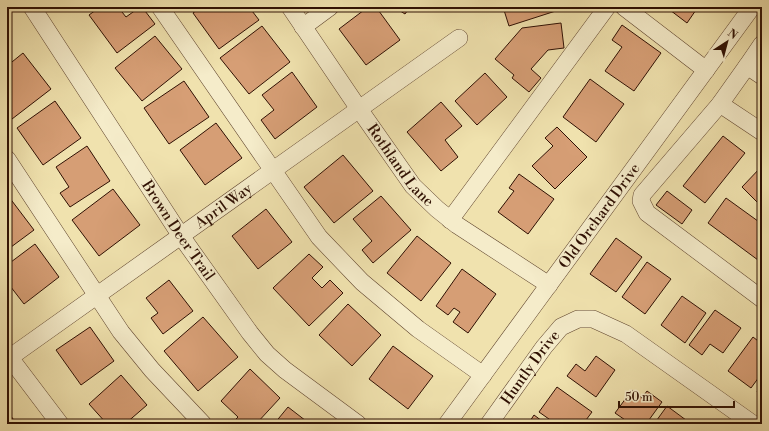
<svg xmlns="http://www.w3.org/2000/svg" width="769" height="431" viewBox="0 0 769 431" font-family="'Libre Bodoni',serif">
  <style>
    .building { fill: #d69e75; stroke: #2f1003 }
    .lines { fill: none; stroke-linecap: round; stroke-linejoin: round }
    .minor-casing { stroke: #5f442e; stroke-width: 18 }
    .minor { stroke: #f5ecca; stroke-width: 17 }
    .labels { text-anchor: middle; stroke-width: 4; stroke-linejoin: round; paint-order: stroke }
    .street-label { font-size: 15px; fill: #2f1003; stroke: #f5ecca }
  </style>
  <rect width="100%" height="100%" fill="#f0e2ae"/>
  <filter id="stains"><feTurbulence type="fractalNoise" baseFrequency=".005" numOctaves="4"/><feColorMatrix values="0 0 0 0 .2 0 0 0 0 .09 0 0 0 0 .02 0 0 0 .5 -.17"/></filter>
  <radialGradient id="worn" r=".72"><stop offset=".6" stop-color="#630" stop-opacity="0"/><stop offset="1" stop-color="#630" stop-opacity=".3"/></radialGradient>
  <!-- building -->
  <path class="building" d="M100,7H118L126,17L140,7H142L155,24L117,53L89,15Z
    M201,7H249L259,20L219,49L193,13Z
    M368,7H376L400,40L366,65L339,29Z
    M394,7H410L405,14Z
    M503,7H564L565,8L509,26Z
    M666,7H698L687,23Z
    M561,23L564,48L548,50L531,69L541,78L529,92L512,78L514,75L495,59L522,28Z
    M622,25L661,53L634,91L605,71L622,47L612,40Z
    M262,26L290,62L249,94L220,58Z
    M7,34L11,38L7,42Z
    M155,36L182,69L142,101L115,68Z
    M23,53L51,89L12,119L7,112V66Z
    M292,72L317,107L275,139L261,120L274,110L262,95Z
    M485,73L507,97L477,125L455,101Z
    M590,79L624,104L596,142L563,117Z
    M184,81L209,117L169,144L144,108Z
    M55,101L81,138L43,165L17,128Z
    M441,102L462,126L445,140L458,157L441,171L407,132Z
    M216,123L242,158L205,185L180,150Z
    M557,127L587,157L555,189L532,166L553,146L545,138Z
    M723,136L745,153L705,203L683,186Z
    M87,146L110,181L70,207L60,193L69,187L56,167Z
    M343,155L373,191L334,223L304,187Z
    M762,166V207L742,187Z
    M519,174L554,199L528,234L498,212L514,191L509,188Z
    M113,189L140,225L99,256L72,220Z
    M667,191L692,210L682,224L656,205Z
    M381,196L411,230L373,263L362,250L372,241L353,219Z
    M9,197L34,230L7,250V199Z
    M726,198L762,224V263L708,223Z
    M266,209L292,242L258,269L232,236Z
    M417,236L451,263L421,301L387,273Z
    M616,238L642,257L616,292L590,274Z
    M35,244L59,277L24,304L7,282V265Z
    M309,254L323,267L312,278L322,288L330,280L343,293L309,326L273,288Z
    M647,262L671,279L645,314L622,297Z
    M462,269L496,294L468,333L453,322L460,312L454,308L448,315L436,306Z
    M169,280L193,311L163,334L151,318L158,313L146,298Z
    M682,296L706,313L685,343L661,325Z
    M348,304L381,335L352,366L319,335Z
    M715,310L741,328L723,353L710,344L702,355L689,345Z
    M203,317L238,357L198,391L164,351Z
    M90,327L114,361L81,385L56,350Z
    M753,337L762,344V373L751,388L728,371Z
    M393,346L433,376L408,409L369,379Z
    M596,356L615,370L596,397L567,376L576,364L585,371Z
    M250,369L280,398L256,424H231L238,417L221,401Z
    M121,375L147,405L125,424H107L89,404Z
    M762,384V396L757,392Z
    M557,387L592,412L583,424H556L539,412Z
    M632,390L642,398L647,391L662,402L646,424H631L615,413Z
    M667,406L690,423L689,424H654Z
    M288,407L310,424H274Z
    M10,415L17,424H7V418Z
    M534,415L546,424H528Z"/>
  <g class="lines">
    <!-- minor casing -->
    <g class="minor-casing">
      <g id="minor">
        <path id="s1" d="M32,7L181,236L250,333L267,354L285,370L358,424"/>
        <path d="M160,7L319,237L362,282L418,329L483,375"/>
        <path id="s2" d="M290,7L359,109L413,186L437,209L457,225L549,285"/>
        <path d="M624,7L706,70"/>
        <path d="M303,27L330,7"/>
        <path d="M762,44L747,66L762,76"/>
        <path d="M747,66L720,104L642,195L641,201L647,213L762,299"/>
        <path d="M720,104L762,132"/>
        <path d="M7,159L121,332L152,370L203,424"/>
        <path d="M450,220L607,7"/>
        <path d="M7,354L60,424"/>
        <path id="s3" d="M9,358L459,38"/>
        <path id="s4" d="M447,424L752,7"/>
        <path id="s5" d="M489,424L544,347L561,327L578,319H593L626,334L753,424"/>
      </g>
    </g>
    <!-- minor -->
    <use href="#minor" class="minor"/>
  </g>
  <g class="labels">
    <!-- street labels -->
    <g class="street-label">
      <text dy="5" stroke="none"><textPath href="#s2" startOffset="193">Rothland Lane</textPath></text>
      <text dy="5" stroke="none"><textPath href="#s3" startOffset="263">April Way</textPath></text>
      <text dy="5" stroke="none"><textPath href="#s4" startOffset="258">Old Orchard Drive</textPath></text>
      <text dy="5" stroke="none"><textPath href="#s1" startOffset="267">Brown Deer Trail</textPath></text>
      <text dy="5" stroke="none"><textPath href="#s5" startOffset="70">Huntly Drive</textPath></text>
    </g>
  </g>
  <!-- margin -->
  <rect width="769" height="431" fill="none" stroke="#f0e2ae" stroke-width="24"/>
  <rect x="8" y="8" width="753" height="415" fill="none" stroke="#2f1003" stroke-width="2"/>
  <rect x="12" y="12" width="745" height="407" fill="none" stroke="#2f1003"/>
  <!-- north arrow -->
  <g transform="translate(727 42) rotate(36)" stroke="#f5ecca" stroke-width="3" paint-order="stroke">
  <path d="M0-3L7 15L0 10L-7 15Z" fill="#2f1003"/>
  <text y="-6" font-size="11" font-weight="bold" text-anchor="middle" fill="#2f1003">N</text>
  </g>
  <!-- scale -->
  <path d="M619 401v6h115v-6" fill="none" stroke="#2f1003" stroke-width="2"/>
  <text x="625" y="401" font-size="12" fill="#2f1003" stroke="#f5ecca" stroke-width="3" paint-order="stroke">50 m</text>
  <rect width="100%" height="100%" filter="url(#stains)"/>
  <rect width="100%" height="100%" fill="url(#worn)"/>
</svg>
